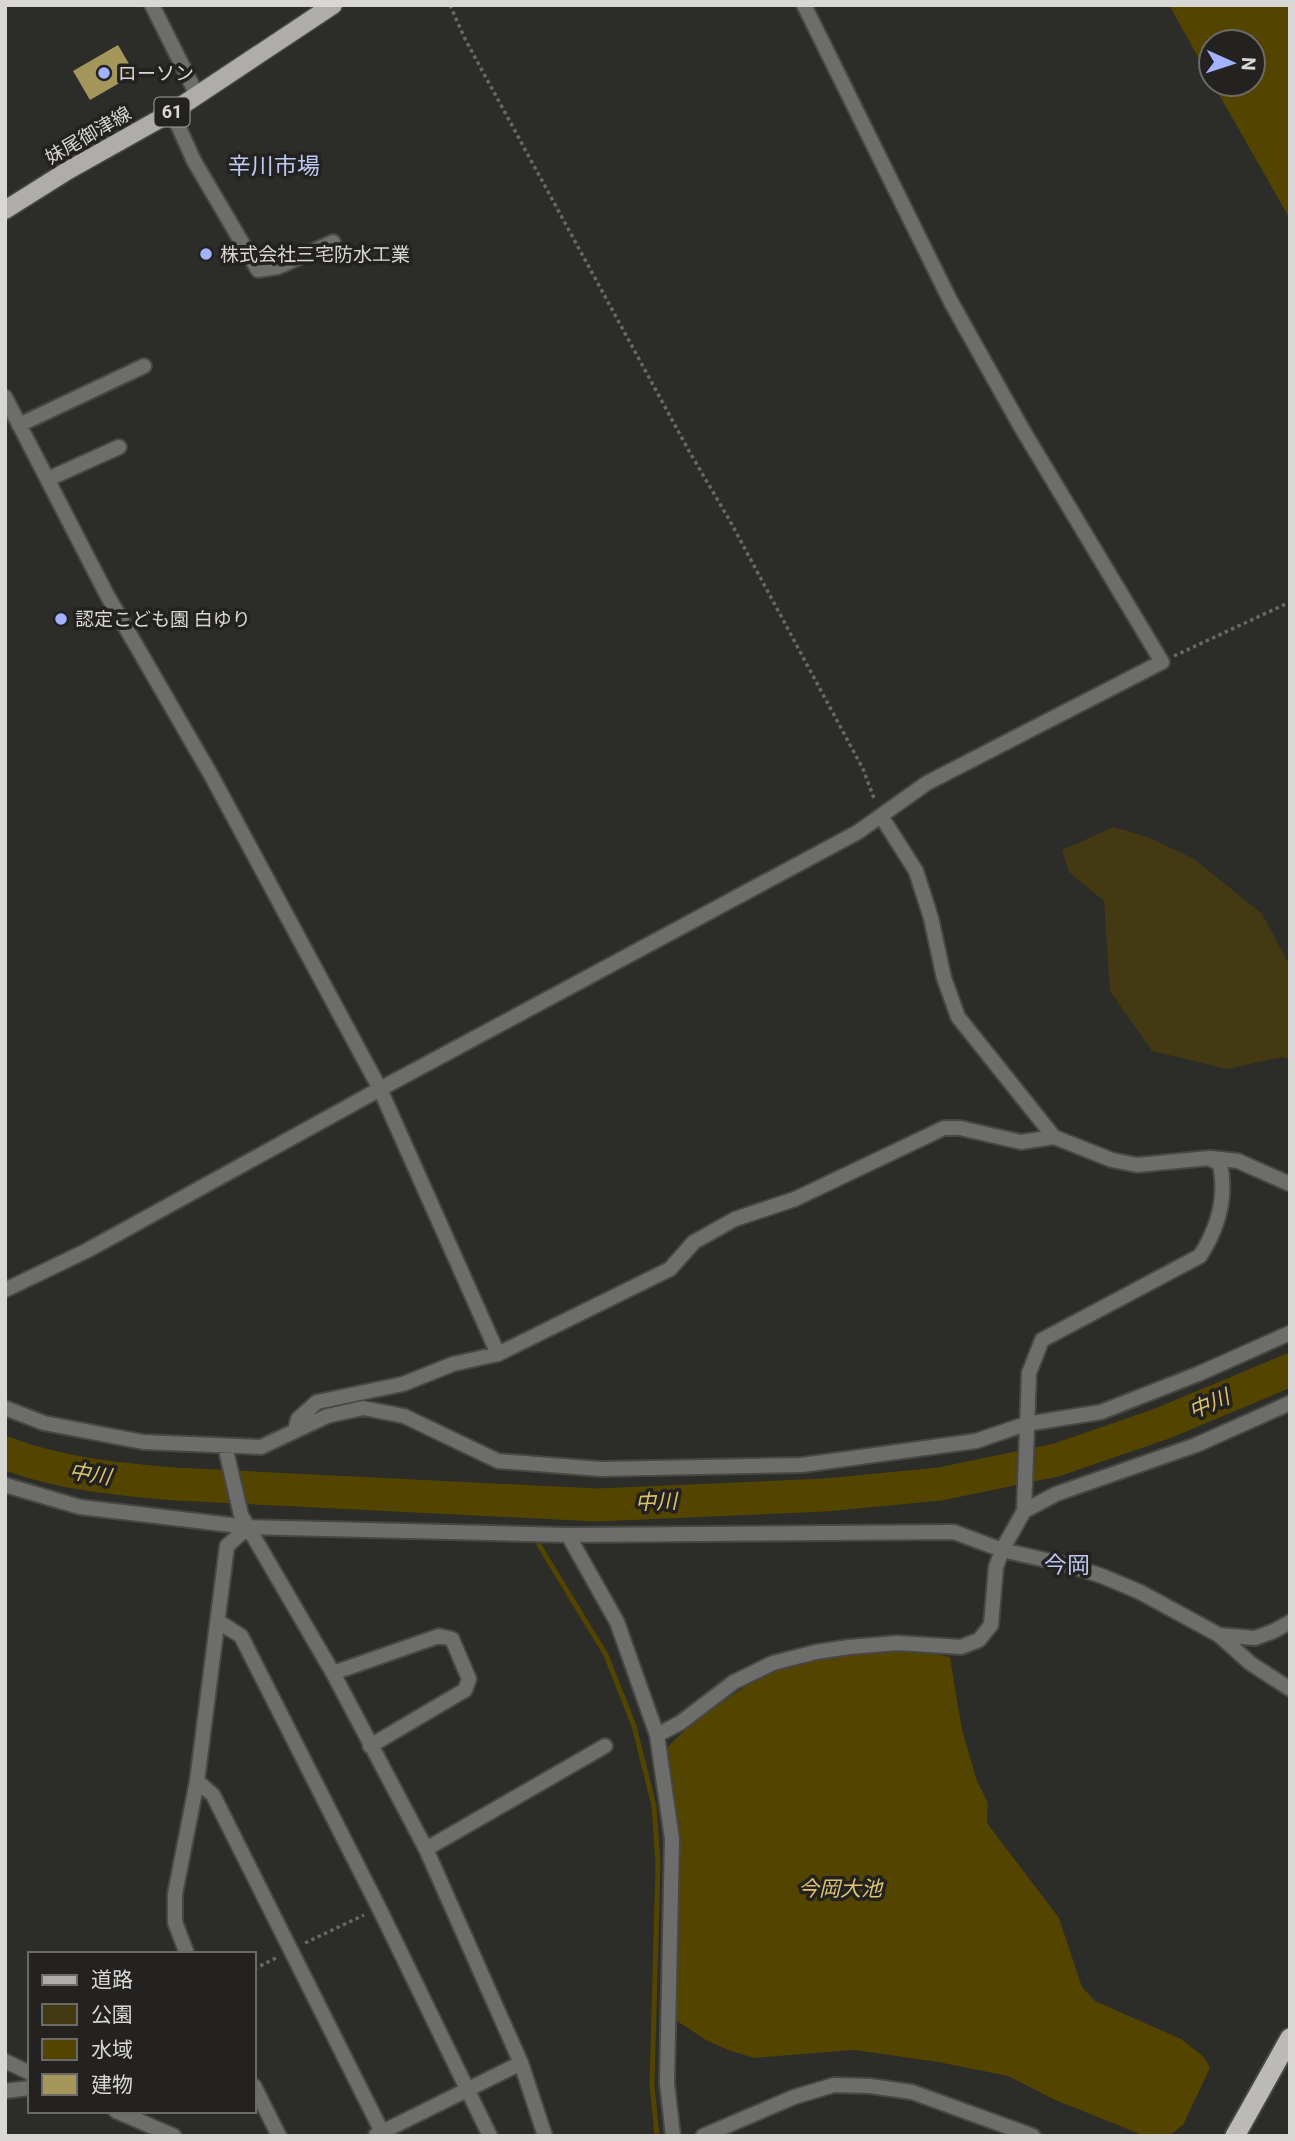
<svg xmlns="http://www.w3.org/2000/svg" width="1295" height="2141" viewBox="0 0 1295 2141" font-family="Roboto,'Noto Sans JP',sans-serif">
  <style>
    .green { fill: #433a14 }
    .water { fill: #534400 }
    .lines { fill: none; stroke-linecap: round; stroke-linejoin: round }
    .stream { stroke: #534400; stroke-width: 5 }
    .river { stroke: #534400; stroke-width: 33 }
    .building { fill: #a5965b }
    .minor-casing { stroke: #484745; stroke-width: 18 }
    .primary-casing { stroke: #484745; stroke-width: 21 }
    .trunk-casing { stroke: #484745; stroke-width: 23 }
    .path { stroke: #686865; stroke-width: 3.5; stroke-dasharray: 3.5 3.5; stroke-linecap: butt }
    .minor { stroke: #6d6d6b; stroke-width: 14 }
    .primary { stroke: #aeadab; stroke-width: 18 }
    .trunk { stroke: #bbbab8; stroke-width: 19 }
    .poi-dot { fill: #a3b2fc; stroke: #232220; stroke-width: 2.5 }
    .labels { text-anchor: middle; stroke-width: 7; stroke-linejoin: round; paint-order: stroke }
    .shield { fill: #232220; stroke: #a2a19f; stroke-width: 2 }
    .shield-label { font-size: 18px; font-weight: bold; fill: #d8d7d6 }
    .poi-label { font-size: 19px; fill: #d8d7d6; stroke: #232220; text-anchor: start }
    .street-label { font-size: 19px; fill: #d8d7d6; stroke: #232220 }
    .water-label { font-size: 21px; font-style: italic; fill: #dbc46d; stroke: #232220 }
    .quarter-label { font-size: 23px; fill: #bfc8f3; stroke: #232220 }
  </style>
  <rect width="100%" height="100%" fill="#2c2c29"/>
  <!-- green -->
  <path class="green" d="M1114,827L1150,838L1194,859L1262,914L1290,966V1060L1283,1057L1227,1069L1152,1051L1110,991L1104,901L1069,872L1062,850Z"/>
  <!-- water -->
  <path class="water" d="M1169,5H1290V219L1213,84H1253V42H1211V80Z
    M881,1649L916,1650L950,1657L962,1730L977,1781L988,1803L987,1823L1059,1918L1082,1987L1095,2001L1181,2039L1204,2057L1210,2068L1183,2125L1169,2136H1145L1053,2099L1008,2076L938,2062L854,2050L754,2058L728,2050L706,2040L674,2019L678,1841L667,1748L692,1723L762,1675L820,1658Z"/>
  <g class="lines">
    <!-- stream -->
    <path class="stream" d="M511,1501L519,1514
      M539,1545L606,1655L634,1726L654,1806L658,1864L652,2085L657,2136"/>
    <!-- river -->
    <path class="river" d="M5,1453C60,1474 117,1479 175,1484L597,1505L825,1495L940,1484L1056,1460L1161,1424L1290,1370"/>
  </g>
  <!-- building -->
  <path class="building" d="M118,45L135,74L90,100L73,71Z"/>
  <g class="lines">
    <!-- minor casing -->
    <g class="minor-casing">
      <path id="minor" d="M152,5L197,95
        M172,112L194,161L258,270L278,267L333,242
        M5,397L107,595L211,775L380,1089L498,1354
        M19,425L144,366
        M48,479L119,447
        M1211,1158L1238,1161L1290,1184
        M5,1290L88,1250L380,1089L858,832L927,783L1162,662L1021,427L951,302L804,5
        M5,1408L44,1423L143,1442L261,1447L327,1416L363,1408L404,1416L498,1461L601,1469L802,1465L976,1441L1026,1424L1101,1412L1198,1374L1290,1333
        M295,1431L298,1419L317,1402L403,1384L453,1364L498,1354L670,1269L694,1242L735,1219L795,1199L944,1128H960L1021,1142L1054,1137
        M225,1446L241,1515L333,1673L426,1849L521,2063L545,2136
        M5,1485L80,1507L248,1527L568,1535L954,1532L1002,1550L1068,1565L1102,1576L1140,1592L1219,1635L1255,1638L1274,1631L1290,1622
        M1024,1511L1056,1494L1196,1445L1290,1403
        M568,1535L617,1622L657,1735L672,1839L667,2083L673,2136
        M219,1622L241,1636L379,1908L490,2136
        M1219,1635L1250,1663L1290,1689
        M333,1673L439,1636L452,1639L469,1679L465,1690L370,1746
        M657,1735L680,1723L734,1682L773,1663L816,1652L849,1647L897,1643L961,1647L979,1640L991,1625L996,1567L1002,1550L1024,1511L1029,1373L1042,1340L1200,1256C1218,1228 1227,1197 1220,1164L1209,1158L1137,1165L1112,1160L1054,1137L958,1017L944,978L931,918L916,871L881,816
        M197,1781L213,1795L384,2136
        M426,1849L605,1746
        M187,1954L175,1922V1894L197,1781L227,1546L248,1527
        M5,2061L30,2073
        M254,2086L279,2136
        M5,2091L30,2088
        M116,2111L174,2136
        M376,2135L521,2063
        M703,2136L794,2097L834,2085L870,2086L912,2092L1033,2136"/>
    </g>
    <!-- primary casing -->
    <g class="primary-casing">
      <path id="primary" d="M5,210L67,171L172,112L333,5"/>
    </g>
    <!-- trunk casing -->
    <g class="trunk-casing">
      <path id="trunk" d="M1235,2136L1290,2038"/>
    </g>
    <!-- path -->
    <path class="path" d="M450,5L465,39L689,451L730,521L863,769L875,801
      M1174,656L1290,602
      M305,1943L364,1915
      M254,1969L276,1958"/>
    <!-- minor -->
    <use href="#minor" class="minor"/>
    <!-- primary -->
    <use href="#primary" class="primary"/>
    <!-- trunk -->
    <use href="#trunk" class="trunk"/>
  </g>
  <!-- markers -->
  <g class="poi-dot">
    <circle cx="104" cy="73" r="7"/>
    <circle cx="206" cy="254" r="7"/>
    <circle cx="61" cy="619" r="7"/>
  </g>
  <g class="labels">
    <!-- shield labels -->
    <rect class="shield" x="154.5" y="97.5" width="35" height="29" rx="5"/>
    <g class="shield-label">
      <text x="172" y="118">61</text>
    </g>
    <!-- poi labels -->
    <g class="poi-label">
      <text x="118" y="80">ローソン</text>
      <text x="220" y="261">株式会社三宅防水工業</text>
      <text x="75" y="626">認定こども園 白ゆり</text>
    </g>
    <!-- street labels -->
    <g class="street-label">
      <text transform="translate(88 135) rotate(-30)" y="7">妹尾御津線</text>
    </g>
    <!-- water labels -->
    <g class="water-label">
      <text transform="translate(1209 1404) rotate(-23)" y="7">中川</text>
      <text transform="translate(90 1474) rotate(9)" y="7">中川</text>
      <text transform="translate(656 1502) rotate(-2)" y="7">中川</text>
      <text x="840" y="1896">今岡大池</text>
    </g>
    <!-- quarter labels -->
    <g class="quarter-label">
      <text x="274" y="174">辛川市場</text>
      <text x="1067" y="1573">今岡</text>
    </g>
  </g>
  <!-- border -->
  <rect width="1295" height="2141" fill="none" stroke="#d8d7d6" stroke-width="14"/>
  <!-- legend -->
  <rect x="28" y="1952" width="228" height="161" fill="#232220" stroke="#6b6a69" stroke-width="2"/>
  <rect x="42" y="1975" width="35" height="10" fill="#aeadab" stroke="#6b6a69" stroke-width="2"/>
  <text x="91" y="1987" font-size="21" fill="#d8d7d6">道路</text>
  <rect x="42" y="2004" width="35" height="21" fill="#433a14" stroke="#6b6a69" stroke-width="2"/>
  <text x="91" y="2022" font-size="21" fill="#d8d7d6">公園</text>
  <rect x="42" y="2039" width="35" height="21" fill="#534400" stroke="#6b6a69" stroke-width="2"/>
  <text x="91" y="2057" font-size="21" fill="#d8d7d6">水域</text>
  <rect x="42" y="2074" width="35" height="21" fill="#a5965b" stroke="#6b6a69" stroke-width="2"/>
  <text x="91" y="2092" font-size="21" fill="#d8d7d6">建物</text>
  <!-- north arrow -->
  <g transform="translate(1232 63) rotate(93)"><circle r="33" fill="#232220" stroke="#6b6a69" stroke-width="2"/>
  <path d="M0-5L12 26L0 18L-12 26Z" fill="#a3b2fc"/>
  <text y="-10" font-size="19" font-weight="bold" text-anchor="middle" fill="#d8d7d6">N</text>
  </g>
</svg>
